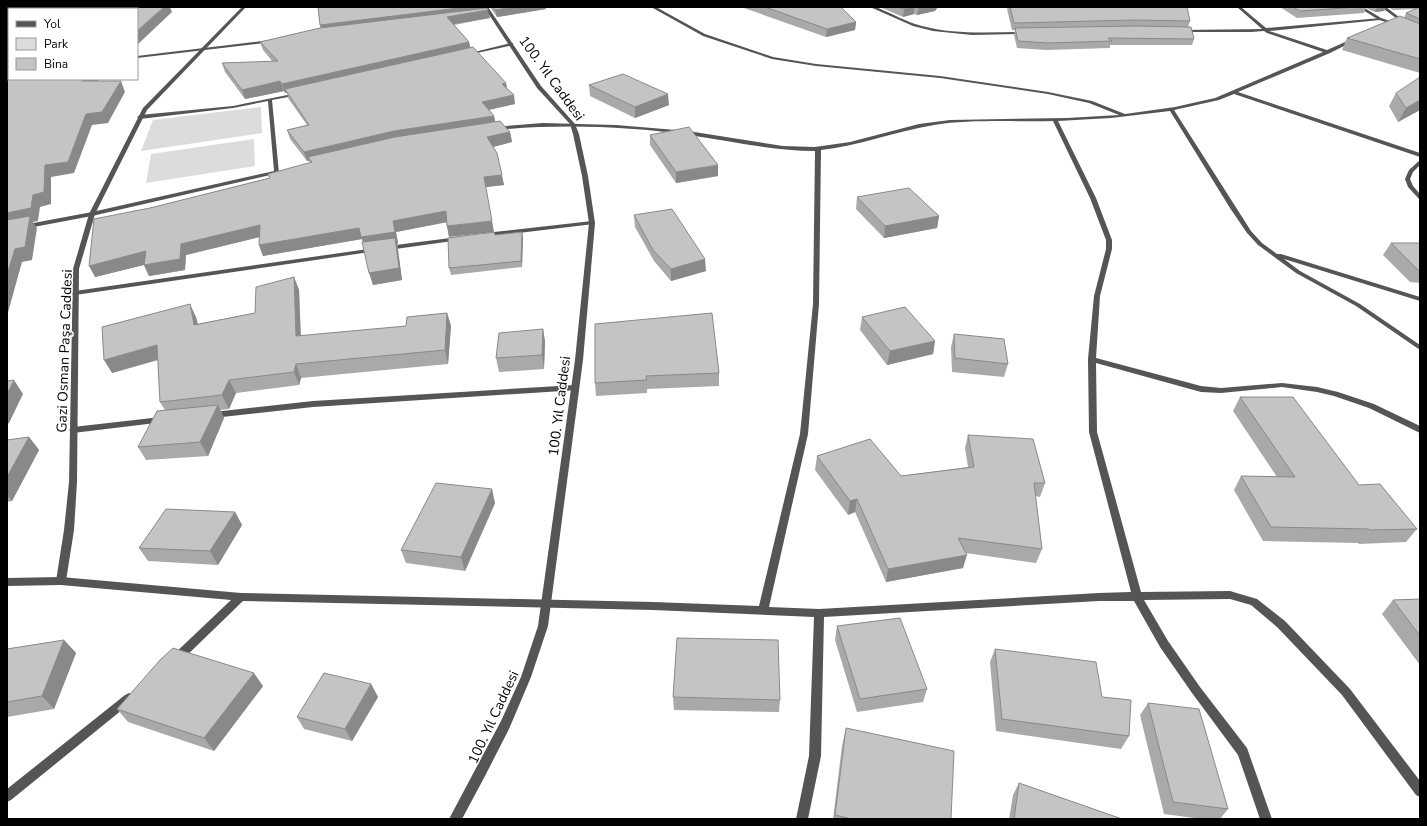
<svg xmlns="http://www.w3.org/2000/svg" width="1427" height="826" viewBox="0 0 1427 826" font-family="'Nunito Sans',sans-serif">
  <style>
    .green { fill: #dcdcdc }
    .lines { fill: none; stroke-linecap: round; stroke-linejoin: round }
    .minor { fill: #555; fill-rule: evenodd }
    .tertiary { fill: #555; fill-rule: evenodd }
    .wall { fill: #a9a9a9 }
    .shaded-wall { fill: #898989 }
    .building { fill: #c4c4c4; stroke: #898989 }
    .labels { text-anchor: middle; stroke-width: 3; stroke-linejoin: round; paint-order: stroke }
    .street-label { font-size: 14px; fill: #000; stroke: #fff }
  </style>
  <rect width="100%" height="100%" fill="#fff"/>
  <!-- green -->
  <path class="green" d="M261,107L262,133L141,151L153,120Z
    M254,139L255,166L146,183L151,154Z"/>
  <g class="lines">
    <!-- minor -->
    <path class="minor" d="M651,7H656L705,34L773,57L816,64L940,76L1048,92L1092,101L1125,114L1175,107L1215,98L1323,52L1267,33L1264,31L1251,32H1182L1180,31L1182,30L1262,29L1237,7H1241L1266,28L1381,18L1380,20L1269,31L1327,50L1352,39L1356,40L1330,53L1238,92L1420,153V157L1234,94L1219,100L1174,110L1251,231L1262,243L1277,254H1281L1420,297V301L1284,259L1300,271L1360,304L1420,345V350L1356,306L1296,273L1258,245L1247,233L1230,208L1170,111L1111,118L1058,121L1096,198L1112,240V249L1100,296L1096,358L1201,386L1221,388L1282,383L1317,387L1338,392L1374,404L1420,426V433L1369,408L1334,396L1317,392L1282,387L1221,393L1201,392L1096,363L1097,432L1141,592L1230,591L1257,599L1285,621L1350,689L1420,781V797L1416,795L1342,695L1277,627L1251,605L1230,599L1144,600L1168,641L1200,687L1247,748L1272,819H1260L1238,755L1192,693L1160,647L1134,601H1099L824,617L821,756L808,819H796L809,756L814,617L653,610L243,601L180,662L176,664L172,662L171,659L172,656L231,600L61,585L7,586V578L61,577L241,593L653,602L759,606L800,434L813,304L815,151C772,151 731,141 689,135C625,126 560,124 495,130L492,128L493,127L543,123L616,125L688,131L783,146L815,147L850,142L919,124L950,120L1067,118L1119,115L1089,103L1048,94L940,78L816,66L772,59L703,36ZM1053,121L1090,198L1106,240V249L1094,296L1088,359L1089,432L1131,592L1099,593L819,609L769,607L808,434L819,304L821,150C859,146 896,131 934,125C973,119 1014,122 1053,121Z
      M870,7H876C891,13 906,22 922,26C955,35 990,32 1024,32L1026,33L1024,34L972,35L933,31L913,26Z
      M271,40H273V42L137,58V56Z
      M511,43H513V45L468,55L466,54Z
      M297,93L299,94V95L272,100L279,173L92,216L7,232V228L92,212L274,171L268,101L233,108L140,119L137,117L140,115L233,106Z
      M1420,160V165L1413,172L1410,179L1413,186L1420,194V199L1418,198L1408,187L1405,179L1409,170Z
      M592,221L595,223L594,224L485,237L482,235L485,233Z
      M458,237L461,239L460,240L388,250L385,248L388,246Z
      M375,248L377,249V251L75,295L72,293L75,291Z
      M575,385L578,386L579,388L578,390L313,407L213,418L209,415L213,412L313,401Z
      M161,417L164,418L165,420L164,422L73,433L69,430L73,427Z
      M129,693L133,695L134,698L133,701L11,800L7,802V789L125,695Z"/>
    <!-- tertiary -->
    <path class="tertiary" d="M90,7H94L93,9H89Z
      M242,7H246L147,110L95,214L79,269L77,482L74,530L66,581L64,584L61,585L58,584L56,581L64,530L69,482L73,269L89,214L143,108Z
      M484,7H488L541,86L575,124L579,134L588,176L595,223L583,360L548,626L531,677L509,729L485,776L462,819H449L501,721L521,677L538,626L575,360L589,223L582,176L573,134L570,124L537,88Z
      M1358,7H1363L1381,18L1393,22L1396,18L1381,7H1386L1399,17L1396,23L1398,24L1396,25L1379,20Z"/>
  </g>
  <!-- wall -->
  <path class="wall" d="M318,7H485L490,18L454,25L469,42L470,48L506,83L507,88L515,104L489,110L494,116L495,122L510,132L512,142L493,147L504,185L486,187L449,237L447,226L446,222L396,232L398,243L397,244L398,250L402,280L373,285L362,239L263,256L259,245V237L186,255L185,270L149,276L144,265L95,277L150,208L269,178L268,174L310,163L309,161H307L290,139L287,130L307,125L288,98L287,93H285L284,91L245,99L225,72L222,63L273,62L263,50L260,42L321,28L320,25Z
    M490,7H546V9L497,17Z
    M741,7H841L856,22L855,30L826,37Z
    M880,7H938L935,11L917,15L914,14L903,17Z
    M1008,7H1187L1190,21L1188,27L1194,39L1192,45H1110V48L1046,50L1017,48L1014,35L1015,30H1012L1007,9Z
    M1280,7H1386L1384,11L1375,12L1366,8L1364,13L1297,18Z
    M1388,7H1420V73L1342,50L1347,38L1404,18L1406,13L1417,9L1393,10Z
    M589,85L669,105L635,118L590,96Z
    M1396,93L1420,110L1398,122L1389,106Z
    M650,135L718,176L676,183L650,145Z
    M857,197L939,216L937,228L884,238L856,209Z
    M634,215L706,271L671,281L654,261L635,227Z
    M522,232L523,238L522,267L451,275L449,268L495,235Z
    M1391,243H1420V283L1410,282L1383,255Z
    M294,277L299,290L301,336L406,326L447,313L451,326L448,364L301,378L299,385L236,393L229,409L220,410L224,418L208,456L146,460L138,447L165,410L160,402L158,360L112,373L196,317L198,324L255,313Z
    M862,317L935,341L933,354L887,365L860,330Z
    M595,324L719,373V386L647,389V393L596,396L595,383Z
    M543,329L545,342L544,369L499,372L496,358Z
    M954,334L1008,364L1004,377L952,372L951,347Z
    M1240,397L1359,485L1417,529L1406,542L1359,544L1358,543L1263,541L1234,490L1241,476L1277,477L1233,411Z
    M968,435L1045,483L1040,497L1035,496L1042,549L1036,563L966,553L963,568L886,582L855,512L848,515L815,470L817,456L901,476L968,467L965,448Z
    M29,437L39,450L12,501L7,502V440Z
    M495,503L465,571L406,563L401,550Z
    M235,512L242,525L218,565L148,561L139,548Z
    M1420,599V665L1382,614L1393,600Z
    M837,626L927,689L923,702L857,712L835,640Z
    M64,640L76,653L54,709L7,717V649Z
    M995,649L1102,697L1129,736L1121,749L996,731L990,662Z
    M371,684L378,697L352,741L304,729L297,717Z
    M263,686L214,751L128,722L117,709Z
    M673,697L780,700L779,712L674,710Z
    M1148,703L1228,809L1220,819H1202L1164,814L1140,715Z
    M846,728L951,819H833L842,746Z
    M1019,783L1122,819H1009L1013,795Z"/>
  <!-- shaded-wall -->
  <path class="shaded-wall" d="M164,7H170L172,12L137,45V31Z
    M467,7H485V10H488L490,18L448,25L322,32L320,25Z
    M513,7H546V9L497,17L495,10Z
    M911,7H914V14L903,17L904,9Z
    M919,7H938L935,11L917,15Z
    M1377,7H1386L1384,11L1375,12Z
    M856,22L855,30L826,37L827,29Z
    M469,42L471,51L285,89L287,93H285L282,84Z
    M83,79H100L87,91L82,81Z
    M121,81L125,92L108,123L92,125L74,173L51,177V204L40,207L38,221L33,222L37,228L32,260L22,262L7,316V213L33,195L45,165L86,114Z
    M280,81L284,91L245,99L242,90Z
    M506,83L507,91L502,84Z
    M668,94L669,105L635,118V107Z
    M514,95L515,104L483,111L482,102Z
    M1420,100V110L1398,122L1406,108Z
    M494,116L496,125L308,157L309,161H307L304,152L394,131Z
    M510,132L512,142L489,148L487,137Z
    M718,165V176L676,183V172Z
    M502,175L504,185L486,187L484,177Z
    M446,211L448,222L396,232L398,243L397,244L398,250L402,280L373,285L369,273L365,248L362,239L263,256L259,245L359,228Z
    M939,216L937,228L884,238L885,226Z
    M492,221L494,232L449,237L447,226Z
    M260,225L264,236L186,255L185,270L149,276L144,265L181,244Z
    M522,232L523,238L522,267L521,261Z
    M146,251L152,263L95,277L89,266Z
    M705,259L706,271L671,281V269Z
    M294,277L299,290L301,349L296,336Z
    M190,304L196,317L201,338L194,325Z
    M447,313L451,326L448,364L445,350Z
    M543,329L545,342L544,369L542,355Z
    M935,341L933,354L887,365L890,351Z
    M157,345L164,358L112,373L104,360Z
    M296,364L301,378L299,385L294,372Z
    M14,380L23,394L9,423L7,424V394Z
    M229,380L236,393L229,409L222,395Z
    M218,405L224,418L208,456L200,442Z
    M29,437L39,450L12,501L7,495V477Z
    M492,489L495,503L465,571L461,557Z
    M857,499L855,512L848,515L850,501Z
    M235,512L242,525L218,565L210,551Z
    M967,555L963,568L886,582L888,569Z
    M64,640L76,653L54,709L42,696Z
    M254,673L263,686L214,751L204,738Z
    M371,684L378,697L352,741L345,729Z"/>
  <!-- building -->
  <path class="building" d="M126,7H164L137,31V9H123Z
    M318,7H467L320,25Z
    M493,7H513L495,10Z
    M765,7H841L856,22L827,29Z
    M898,7H911L904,9Z
    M1010,7H1187L1190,21L1134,20L1014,23Z
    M1293,7H1358L1300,11Z
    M1420,7V19L1406,13Z
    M487,8L488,10L447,17L469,42L282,84L280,81L242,90L222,63L278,61L260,42L320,28Z
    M1400,16L1420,24V59L1347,38Z
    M1134,26L1191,27L1194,39L1108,38L1112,41L1048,43L1018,41L1015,28Z
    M473,47L506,83L502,84L514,95L482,102L494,116L394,131L304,152L287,130L309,125L285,89Z
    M623,74L668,94L635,107L589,85Z
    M7,75H9V79H83L82,81H121L102,112L86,114L68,162L45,165L44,192L33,195L31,208L7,213Z
    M1420,77V100L1406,108L1396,93Z
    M500,121L510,132L487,137L497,153L502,175L484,177L492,221L447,226L446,211L393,221L395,232L361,237L359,228L259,245L260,225L181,244L180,259L144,265L146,251L89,266L94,219L150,208L270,178L268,174L312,162L308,157L395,137Z
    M689,127L718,165L676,172L650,135Z
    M909,188L939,216L885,226L857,197Z
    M672,209L705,259L671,269L653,250L634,215Z
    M30,216L25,247L15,249L7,275V220Z
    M494,232L495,235L522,232L521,261L449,268L448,238Z
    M395,238L399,268L369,273L362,242Z
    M1391,243H1420V270H1418Z
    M294,277L296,336L406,326L407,317L447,313L445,350L296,364L294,372L229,380L222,395L160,402L157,345L104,360L102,327L190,304L194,325L255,313L256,287Z
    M905,307L935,341L890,351L862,317Z
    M712,313L719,373L646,376L647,380L595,383V324Z
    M543,329L542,355L496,358L499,333Z
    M954,334L1004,339L1008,364L955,358Z
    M14,380L7,394V381Z
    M1240,397H1293L1359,485L1380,484L1417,529L1370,530L1368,529L1271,527L1241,476L1295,477Z
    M218,405L200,442L138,447L157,411Z
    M968,435L1033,439L1045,483H1034L1042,549L958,538L967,555L888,569L857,499L850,501L817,456L870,439L901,476L974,467Z
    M29,437L7,477V440Z
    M436,483L492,489L461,557L401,550Z
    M166,509L235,512L210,551L139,548Z
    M1420,599V636L1393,600Z
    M900,618L927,689L860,699L837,626Z
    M677,638L778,640L780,700L673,697Z
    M64,640L42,696L7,702V649Z
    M173,648L254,673L204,738L117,709L160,660Z
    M995,649L1096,662L1102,697L1131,700L1129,736L1002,719Z
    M324,673L371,684L345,729L297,717Z
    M1148,703L1199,709L1228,809L1173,802Z
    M846,728L954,751L951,819H852L835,815Z
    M1019,783L1122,819H1014Z"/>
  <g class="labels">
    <!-- street labels -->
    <g class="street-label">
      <text transform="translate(552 78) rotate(54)" y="5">100. Yıl Caddesi</text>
      <text transform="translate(64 351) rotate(-88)" y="5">Gazi Osman Paşa Caddesi</text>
      <text transform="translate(559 406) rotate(-83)" y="5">100. Yıl Caddesi</text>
      <text transform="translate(493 717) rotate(-65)" y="5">100. Yıl Caddesi</text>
    </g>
  </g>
  <!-- border -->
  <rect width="1427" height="826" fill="none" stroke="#000000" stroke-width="16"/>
  <!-- legend -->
  <rect x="8" y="8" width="130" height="72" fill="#ffffff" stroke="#999999"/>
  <rect x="16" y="21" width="20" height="6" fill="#555555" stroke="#999999"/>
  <text x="44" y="28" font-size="12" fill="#000000">Yol</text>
  <rect x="16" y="38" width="20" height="12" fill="#dcdcdc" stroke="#999999"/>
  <text x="44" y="48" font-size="12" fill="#000000">Park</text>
  <rect x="16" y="58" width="20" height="12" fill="#c4c4c4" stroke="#999999"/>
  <text x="44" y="68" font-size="12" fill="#000000">Bina</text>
</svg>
